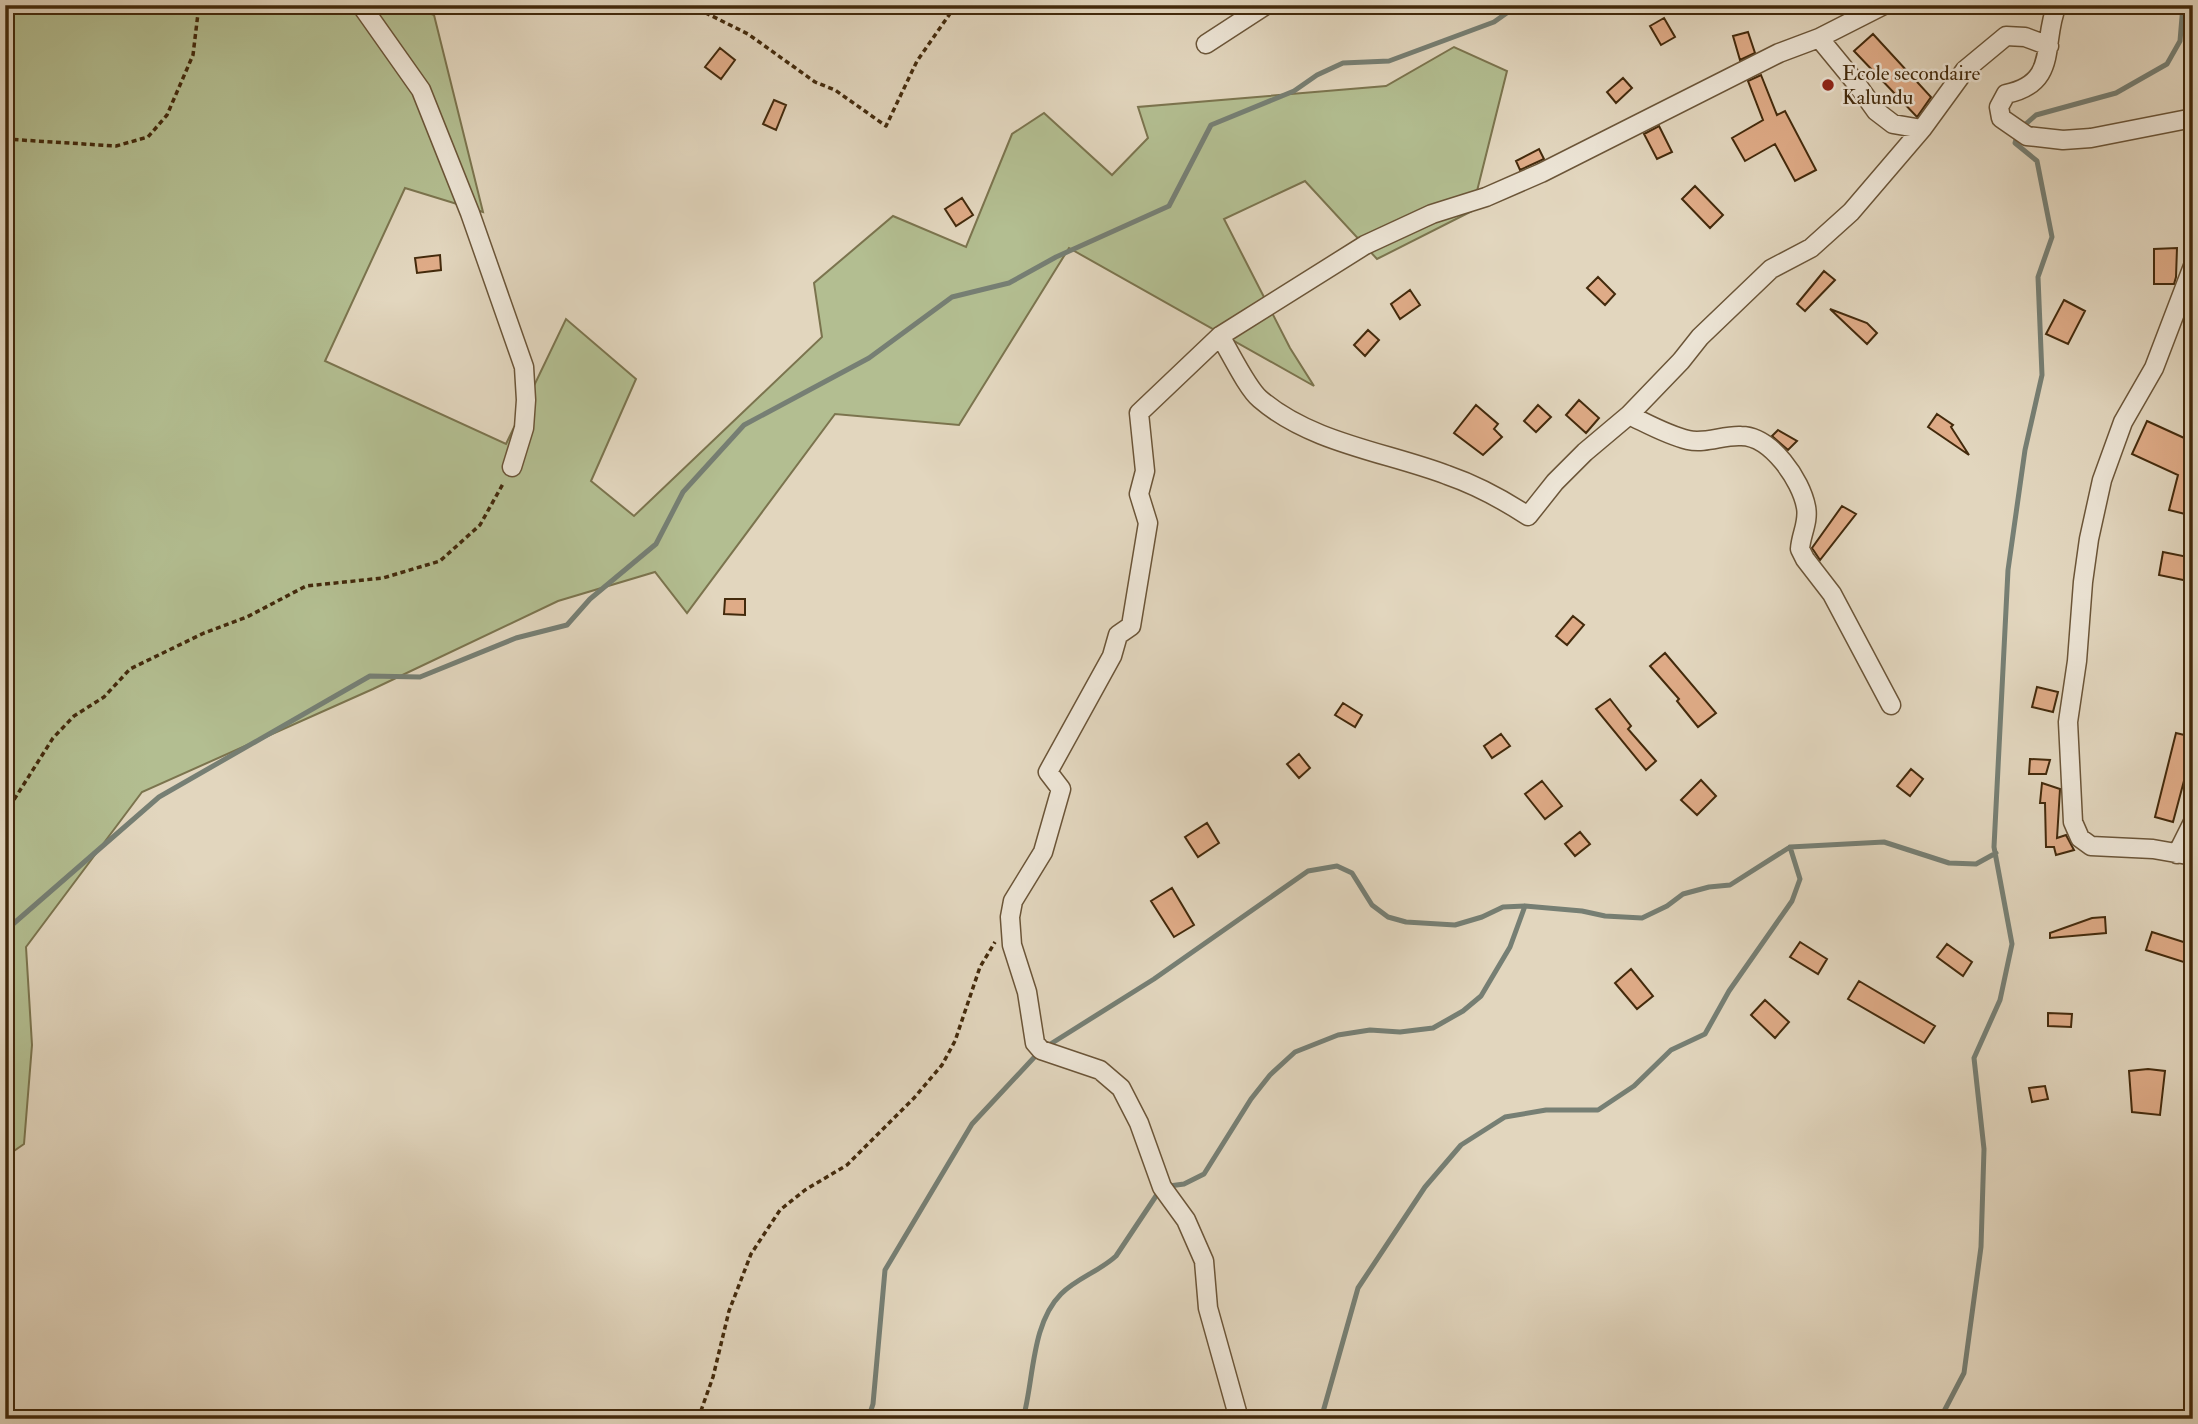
<svg xmlns="http://www.w3.org/2000/svg" width="2198" height="1424" viewBox="0 0 2198 1424" font-family="'IM FELL Double Pica',serif">
  <style>
    .green { fill: #b3be91; stroke: #7b744e; stroke-width: 2 }
    .lines { fill: none; stroke-linecap: round; stroke-linejoin: round }
    .stream { stroke: #767f74; stroke-width: 5 }
    .building { fill: #dfab87; stroke: #432a0c; stroke-width: 2 }
    .minor-casing { stroke: #6b5538; stroke-width: 21 }
    .path { stroke: #432a0c; stroke-width: 3.5; stroke-dasharray: 5 3.5; stroke-linecap: butt }
    .minor { stroke: #ece4d5; stroke-width: 18 }
    .poi-dot { fill: #8f2418; stroke: #ece4d5; stroke-width: 2.5 }
    .labels { text-anchor: middle; stroke-width: 5; stroke-linejoin: round; paint-order: stroke }
    .poi-label { font-size: 21px; fill: #432a0c; stroke: #ece4d5; text-anchor: start }
  </style>
  <rect width="100%" height="100%" fill="#e2d6be"/>
  <filter id="stains"><feTurbulence type="fractalNoise" baseFrequency=".00286" numOctaves="4"/><feColorMatrix values="0 0 0 0 .2 0 0 0 0 .09 0 0 0 0 .02 0 0 0 .5 -.17"/></filter>
  <radialGradient id="worn" r=".72"><stop offset=".6" stop-color="#630" stop-opacity="0"/><stop offset="1" stop-color="#630" stop-opacity=".3"/></radialGradient>
  <!-- green -->
  <path class="green" d="M5,5H408L434,15L483,212L405,188L325,361L506,444L566,319L636,379L591,481L634,516L822,337L814,283L893,216L966,247L1012,134L1044,113L1112,175L1148,138L1138,107L1386,86L1454,47L1507,71L1472,211L1377,259L1305,181L1224,219L1290,348L1314,386L1069,248L959,425L835,414L687,613L655,572L558,601L373,689L142,792L26,947L32,1045L24,1144L5,1157Z"/>
  <g class="lines">
    <!-- stream -->
    <path class="stream" d="M5,931L159,797L370,676L420,677L516,638L567,625L590,599L656,544L683,492L744,425L869,358L952,297L1009,283L1056,257L1169,206L1211,125L1294,91L1317,75L1343,63L1389,61L1494,22L1518,5
      M868,1419L873,1404L885,1270L972,1124L1041,1050L1154,979L1308,871L1337,866L1352,873L1372,905L1388,917L1406,922L1455,925L1482,917L1503,907L1525,906L1582,911L1605,916L1642,918L1667,906L1683,894L1709,887L1730,885L1790,847L1884,842L1949,863L1976,864L1996,853
      M1023,1419C1034,1380 1031,1324 1061,1294C1077,1278 1100,1271 1116,1256L1162,1187L1184,1184L1204,1174L1251,1099L1270,1075L1295,1052L1338,1035L1370,1030L1400,1032L1433,1028L1463,1011L1481,996L1510,947L1525,906
      M1321,1419L1358,1288L1425,1187L1461,1145L1505,1117L1546,1110H1598L1634,1086L1671,1050L1705,1034L1729,991L1792,901L1800,879L1790,847
      M1940,1419L1964,1373L1981,1247L1984,1149L1974,1058L2000,1000L2012,944L1994,847L2008,570L2025,450L2042,375L2038,277L2052,237L2037,161L2015,143L2019,130L2036,115L2116,93L2167,64L2180,41L2183,5"/>
  </g>
  <!-- building -->
  <path class="building" d="M1664,18L1675,37L1661,45L1650,26Z
    M1748,32L1755,53L1740,60L1733,36Z
    M1873,34L1931,97L1917,117L1854,51Z
    M720,48L735,60L721,79L705,67Z
    M1761,75L1777,115L1785,111L1816,170L1795,181L1775,144L1745,161L1732,138L1763,120L1748,81Z
    M1623,78L1632,88L1616,103L1607,92Z
    M774,100L786,105L776,130L763,124Z
    M1659,126L1672,152L1657,159L1644,134Z
    M1539,149L1544,159L1520,170L1516,161Z
    M1695,186L1723,215L1710,228L1682,199Z
    M962,198L973,215L956,226L945,209Z
    M2177,248L2176,277L2174,284H2154V249Z
    M440,255L441,270L417,273L415,258Z
    M1824,271L1835,280L1805,311L1797,304Z
    M1598,277L1615,294L1605,305L1587,288Z
    M1410,290L1420,305L1400,319L1391,304Z
    M2064,300L2085,311L2068,344L2046,334Z
    M1830,309L1867,323L1877,333L1867,344Z
    M1368,330L1379,340L1365,356L1354,345Z
    M1579,400L1599,418L1586,433L1566,415Z
    M1476,405L1498,424L1494,429L1502,437L1483,455L1454,433Z
    M1538,405L1551,417L1536,432L1524,421Z
    M1937,414L1953,425L1951,427L1969,455L1928,427Z
    M2147,421L2193,442V516L2169,510L2178,475L2132,454Z
    M1778,430L1797,441L1788,450L1772,436Z
    M1842,506L1856,514L1820,560L1812,548Z
    M2163,552L2193,558V582L2159,575Z
    M725,599H745V615L724,614Z
    M1573,616L1584,625L1567,645L1556,636Z
    M1665,653L1716,713L1698,727L1677,701L1679,699L1650,666Z
    M2037,687L2058,692L2053,712L2032,707Z
    M1610,699L1631,726L1628,729L1656,761L1646,770L1596,709Z
    M1343,703L1362,715L1355,727L1335,715Z
    M2176,733L2193,737V747L2173,822L2155,817Z
    M1501,734L1510,746L1492,758L1484,746Z
    M1299,754L1310,768L1299,778L1287,764Z
    M2030,759L2050,760L2046,774H2029Z
    M1911,769L1923,779L1910,796L1897,786Z
    M1701,780L1716,796L1697,815L1681,800Z
    M1542,781L1562,806L1545,819L1525,794Z
    M2042,783L2060,789L2057,838L2066,835L2074,850L2056,855L2054,847H2046L2045,803H2040Z
    M1207,823L1219,843L1198,857L1185,837Z
    M1580,832L1590,844L1575,856L1565,844Z
    M1172,888L1194,925L1174,937L1151,901Z
    M2105,917L2106,933L2050,938V933L2092,918Z
    M2152,932L2193,945V965L2146,950Z
    M1800,942L1827,959L1818,974L1790,957Z
    M1947,944L1972,962L1963,976L1937,957Z
    M1631,969L1653,996L1637,1009L1615,983Z
    M1859,981L1935,1026L1924,1043L1848,999Z
    M1765,1000L1789,1022L1775,1038L1751,1015Z
    M2048,1013L2072,1014L2071,1027L2048,1026Z
    M2148,1069L2165,1071L2160,1115L2132,1112L2129,1071Z
    M2045,1086L2048,1099L2032,1102L2029,1088Z"/>
  <g class="lines">
    <!-- minor casing -->
    <g class="minor-casing">
      <path id="minor" d="M361,5L421,90L470,213L524,367L526,400L524,428L512,467
        M2057,5C2041,42 2060,83 2006,94L1999,107L2001,118L2027,136L2063,140L2091,138L2193,118
        M1819,38L1884,5
        M1206,44L1266,5
        M2193,266L2154,368L2123,422L2102,480L2089,539L2083,582L2077,661L2068,722L2073,822L2080,838L2091,846L2153,849L2193,856
        M1220,336C1230,352 1247,388 1260,399C1311,443 1386,452 1447,475C1476,485 1502,499 1528,516L1555,482L1585,452L1629,415L1681,361L1700,337L1771,269L1811,248L1851,212L1922,129L1965,70L2006,36L2025,37L2049,46
        M1629,415C1648,424 1667,435 1688,440C1706,444 1723,435 1741,436C1771,436 1801,480 1806,507C1809,522 1801,534 1800,549L1805,559L1832,594L1891,705
        M2177,854L2193,822
        M1239,1419L1208,1308L1204,1261L1186,1220L1162,1187L1139,1123L1121,1088L1100,1070L1041,1050L1035,1043L1027,992L1012,945L1010,917L1013,901L1043,852L1061,789L1048,772L1112,656L1118,635L1131,626L1148,523L1139,494L1145,471L1139,413L1220,336L1365,245L1432,214L1486,197L1541,173L1779,53L1819,38L1856,83L1876,111L1893,124L1922,129"/>
    </g>
    <!-- path -->
    <path class="path" d="M690,5L748,34L815,82L835,90L886,126L917,61L956,5
      M5,139L116,146L148,137L167,115L193,55L199,5
      M5,814L53,738L74,716L104,697L130,669L204,633L247,617L306,586L383,578L440,561L480,525L504,482
      M698,1419L713,1377L729,1311L751,1254L780,1210L805,1190L847,1165L914,1098L942,1065L955,1041L980,967L995,942"/>
    <!-- minor -->
    <use href="#minor" class="minor"/>
  </g>
  <!-- markers -->
  <circle class="poi-dot" cx="1828" cy="85" r="7"/>
  <g class="labels">
    <!-- poi labels -->
    <g class="poi-label">
      <text x="1842" y="80">Ecole secondaire<tspan x="1842" dy="24">Kalundu</tspan></text>
    </g>
  </g>
  <!-- margin -->
  <rect width="2198" height="1424" fill="none" stroke="#e2d6be" stroke-width="28"/>
  <rect x="7" y="7" width="2184" height="1410" fill="none" stroke="#432a0c" stroke-width="3.5"/>
  <rect x="14" y="14" width="2170" height="1396" fill="none" stroke="#432a0c" stroke-width="2"/>
  <rect width="100%" height="100%" filter="url(#stains)"/>
  <rect width="100%" height="100%" fill="url(#worn)"/>
</svg>
